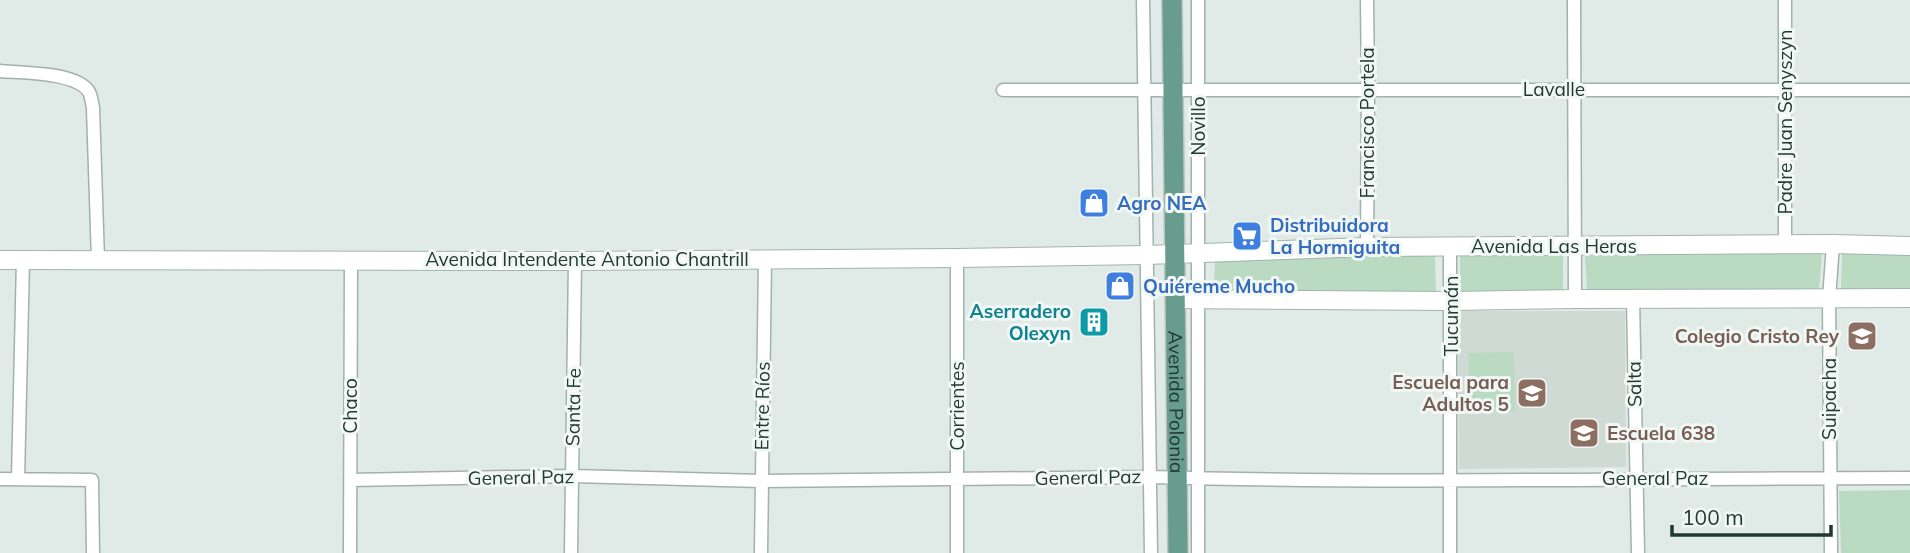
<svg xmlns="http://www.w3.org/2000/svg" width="1910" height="553" viewBox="0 0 1910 553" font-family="Mulish,sans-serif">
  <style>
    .built { fill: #cfdad4 }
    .green { fill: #bbdac2 }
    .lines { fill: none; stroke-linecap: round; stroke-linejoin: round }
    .minor-casing { stroke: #a3b1ad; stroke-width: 15 }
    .secondary-casing { stroke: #a0b5ad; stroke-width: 20 }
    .primary-casing { stroke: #bdc4c2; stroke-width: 22 }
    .minor { stroke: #fff; stroke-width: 12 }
    .secondary { stroke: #fff; stroke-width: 18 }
    .primary { stroke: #689c8e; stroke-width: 19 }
    .labels { text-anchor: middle; stroke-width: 6; stroke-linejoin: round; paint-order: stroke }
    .street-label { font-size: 19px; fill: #223933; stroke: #f0f7f4 }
    .shop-label { font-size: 19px; font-weight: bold; fill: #366cbe; stroke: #f0f7f4; text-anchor: start }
    .culture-label { font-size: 19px; font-weight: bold; fill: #0d838f; stroke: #f0f7f4; text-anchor: end }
    .education-label { font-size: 19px; font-weight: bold; fill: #785e54; stroke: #f0f7f4; text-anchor: end }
  </style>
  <rect width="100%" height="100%" fill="#e0eae6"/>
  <!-- built -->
  <path class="built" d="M1458,311H1625L1626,467L1459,469Z"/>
  <!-- green -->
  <path class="green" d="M1822,251L1819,291L1587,289L1585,256Z
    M1563,253V290L1460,292V256Z
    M1435,254L1436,295L1214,294L1215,257Z
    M1842,254L1910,255V290L1841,291Z
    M1514,352L1515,412H1469L1468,353Z
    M1910,490V553H1841L1839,491Z"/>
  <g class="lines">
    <!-- minor casing -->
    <g class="minor-casing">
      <path id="minor" d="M1143,0L1151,553
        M1198,0V553
        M1367,0L1368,88L1367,247
        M1574,0L1575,299
        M0,71C22,73 77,72 89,92C91,95 92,103 93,108L98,260
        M1003,90H1910
        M1785,245V0
        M1450,246V553
        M957,258V553
        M1633,299L1638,553
        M0,479L92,480L93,553
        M18,479L23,260
        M350,480L572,476L761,481L1151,477C1404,484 1657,478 1910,478
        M350,553L351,259
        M571,553L575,261
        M761,553L765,259
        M1831,553L1829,299L1833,244"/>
    </g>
    <!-- secondary casing -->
    <g class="secondary-casing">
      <path id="secondary" d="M0,260L575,261L957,258L1146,255L1367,247L1833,244L1910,246
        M1175,299L1451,301L1575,299L1910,298"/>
    </g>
    <!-- primary casing -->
    <g class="primary-casing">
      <g id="primary">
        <path id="s1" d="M1172,0L1178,553"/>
      </g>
    </g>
    <!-- minor -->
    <use href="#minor" class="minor"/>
    <!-- secondary -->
    <use href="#secondary" class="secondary"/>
    <!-- primary -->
    <use href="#primary" class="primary"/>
  </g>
  <!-- icons -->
  <defs>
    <g id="shop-square" transform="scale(1.575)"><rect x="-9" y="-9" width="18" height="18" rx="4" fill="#3f7fe0" stroke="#f0f7f4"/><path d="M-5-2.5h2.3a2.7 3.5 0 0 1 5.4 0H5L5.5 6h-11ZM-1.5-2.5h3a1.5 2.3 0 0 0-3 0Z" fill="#fff"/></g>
    <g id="supermarket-square" transform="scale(1.575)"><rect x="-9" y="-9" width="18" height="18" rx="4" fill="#3f7fe0" stroke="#f0f7f4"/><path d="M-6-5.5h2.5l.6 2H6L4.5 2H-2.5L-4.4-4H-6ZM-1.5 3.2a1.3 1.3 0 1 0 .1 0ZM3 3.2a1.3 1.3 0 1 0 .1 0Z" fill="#fff"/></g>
    <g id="building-square" transform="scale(1.575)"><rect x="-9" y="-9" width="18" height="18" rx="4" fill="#0f9aa8" stroke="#f0f7f4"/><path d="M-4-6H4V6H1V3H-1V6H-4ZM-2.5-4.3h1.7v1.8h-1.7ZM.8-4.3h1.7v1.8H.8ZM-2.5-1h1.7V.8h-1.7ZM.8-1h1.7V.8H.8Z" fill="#fff"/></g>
    <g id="school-square" transform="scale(1.575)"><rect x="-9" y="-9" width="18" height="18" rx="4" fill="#8d6e63" stroke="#f0f7f4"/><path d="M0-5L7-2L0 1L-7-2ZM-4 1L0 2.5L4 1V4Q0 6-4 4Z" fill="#fff"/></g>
  </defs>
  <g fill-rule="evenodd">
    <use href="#shop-square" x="1094" y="203"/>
    <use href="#supermarket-square" x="1247" y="236"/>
    <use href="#shop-square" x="1120" y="286"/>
    <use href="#building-square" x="1094" y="322"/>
    <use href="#school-square" x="1862" y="336"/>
    <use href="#school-square" x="1532" y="393"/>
    <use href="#school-square" x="1584" y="433"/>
  </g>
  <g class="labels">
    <!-- street labels -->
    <g class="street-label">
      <text x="1554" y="96">Lavalle</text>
      <text transform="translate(1785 122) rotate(-90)" y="7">Padre Juan Senyszyn</text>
      <text transform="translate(1367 123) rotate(-90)" y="7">Francisco Portela</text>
      <text transform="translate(1198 126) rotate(-90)" y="7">Novillo</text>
      <text x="1554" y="253">Avenida Las Heras</text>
      <text x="587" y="266">Avenida Intendente Antonio Chantrill</text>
      <text transform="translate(1451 316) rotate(-90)" y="7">Tucumán</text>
      <text transform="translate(1634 384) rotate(-91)" y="7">Salta</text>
      <text transform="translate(1829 399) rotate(-90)" y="7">Suipacha</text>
      <text dy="7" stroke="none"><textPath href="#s1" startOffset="402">Avenida Polonia</textPath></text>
      <text transform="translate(350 406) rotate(-90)" y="7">Chaco</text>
      <text transform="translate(762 406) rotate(-89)" y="7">Entre Ríos</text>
      <text transform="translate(957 406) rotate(-90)" y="7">Corrientes</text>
      <text transform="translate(573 407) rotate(-89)" y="7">Santa Fe</text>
      <text transform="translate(521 477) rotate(-1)" y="7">General Paz</text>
      <text transform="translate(1088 477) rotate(-1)" y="7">General Paz</text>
      <text x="1655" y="485">General Paz</text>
    </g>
    <!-- shop labels -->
    <g class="shop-label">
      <text x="1117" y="210">Agro NEA</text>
      <text x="1270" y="232">Distribuidora<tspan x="1270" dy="22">La Hormiguita</tspan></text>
      <text x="1143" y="293">Quiéreme Mucho</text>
    </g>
    <!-- culture labels -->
    <g class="culture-label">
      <text x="1071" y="318">Aserradero<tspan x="1071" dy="22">Olexyn</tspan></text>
    </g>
    <!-- education labels -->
    <g class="education-label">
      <text x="1839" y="343">Colegio Cristo Rey</text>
      <text x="1509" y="389">Escuela para<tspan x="1509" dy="22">Adultos 5</tspan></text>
      <text x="1607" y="440" text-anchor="start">Escuela 638</text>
    </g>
  </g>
  <!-- scale -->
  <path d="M1672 525v10h159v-10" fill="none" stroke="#223933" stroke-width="3.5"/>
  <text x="1682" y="525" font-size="21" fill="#223933" stroke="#f0f7f4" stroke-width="5" paint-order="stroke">100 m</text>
</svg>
